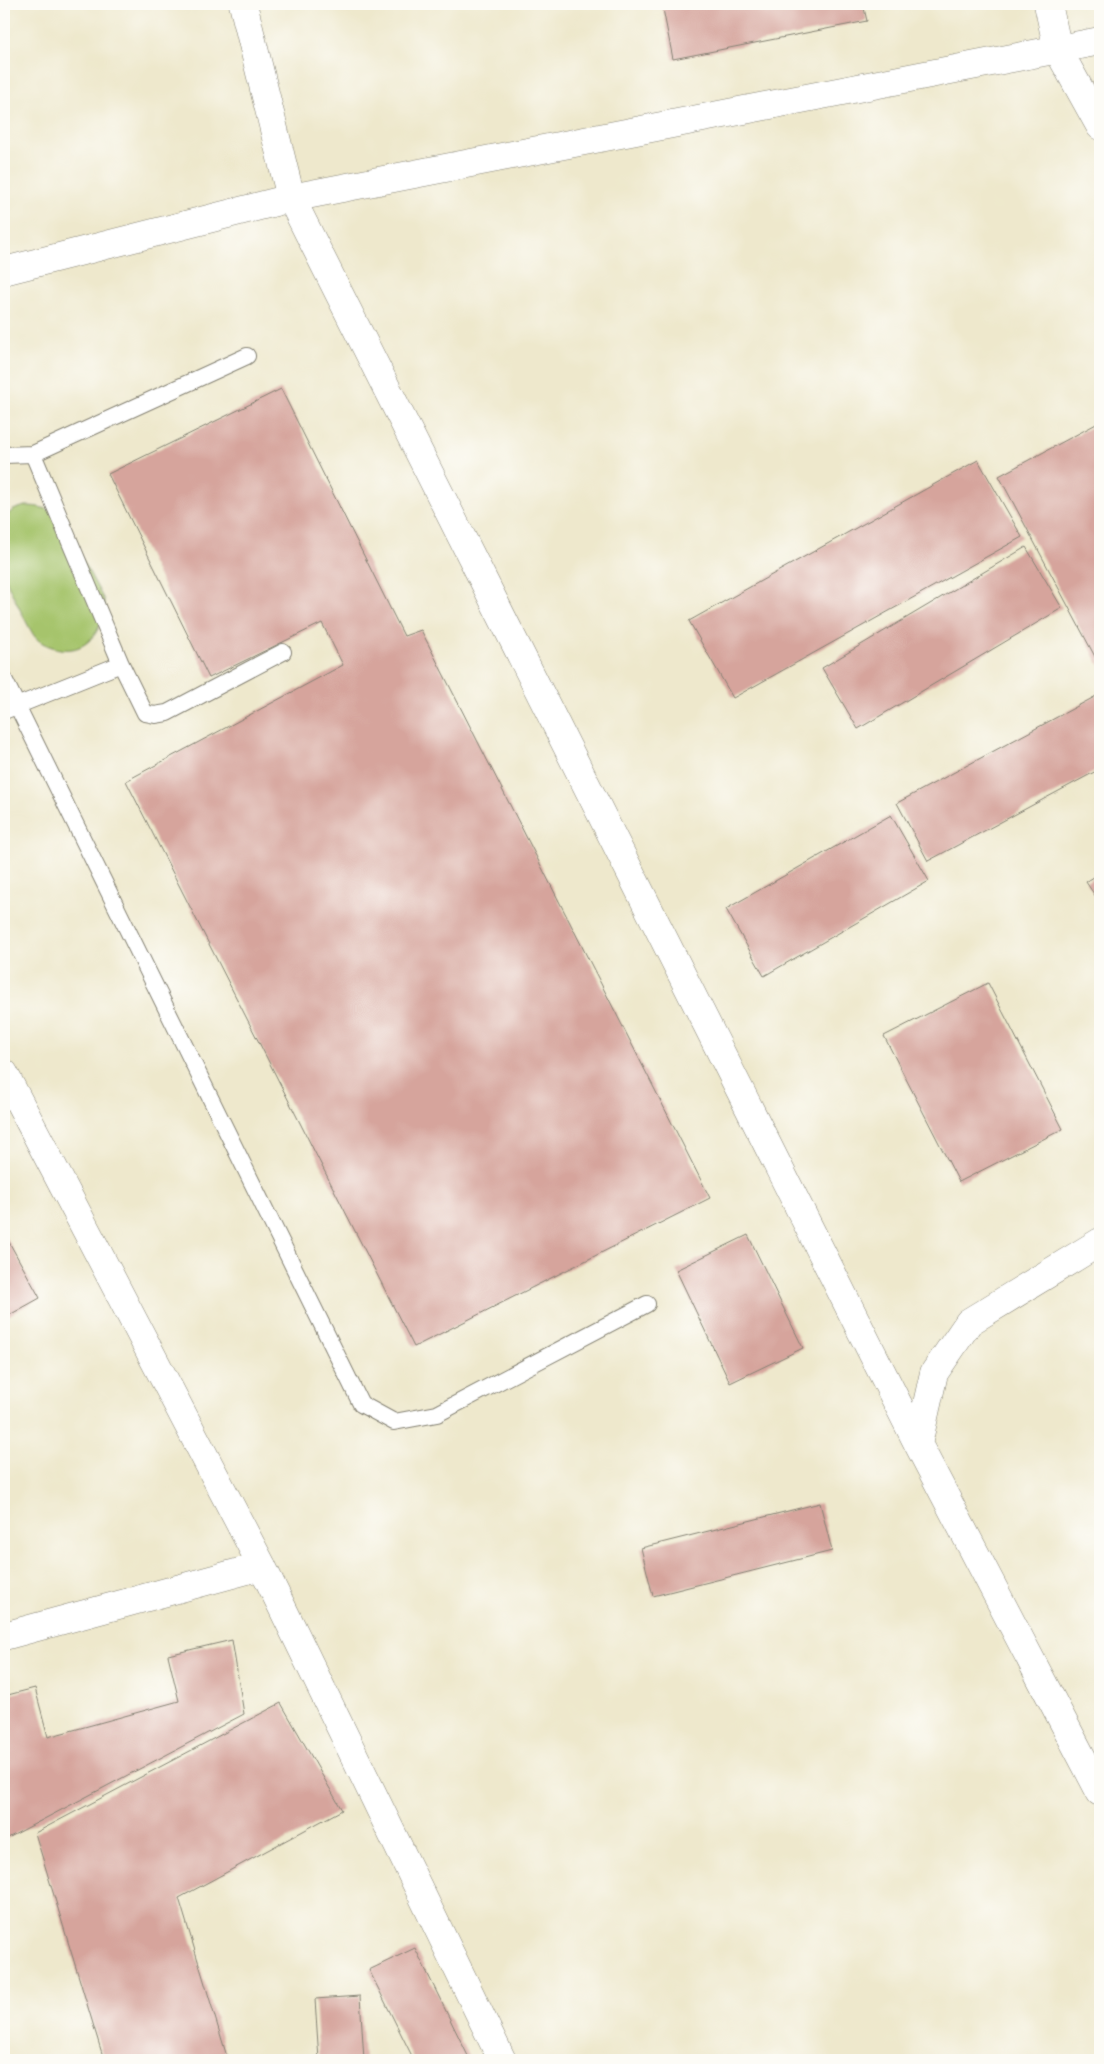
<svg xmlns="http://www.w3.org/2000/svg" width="1104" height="2064" viewBox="0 0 1104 2064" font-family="Delius,sans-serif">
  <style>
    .green { fill: #a6c46c; stroke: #617044 }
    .building { fill: #d6a49c }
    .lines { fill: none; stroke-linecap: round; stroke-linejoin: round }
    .lane-casing { stroke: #858274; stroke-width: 18 }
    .street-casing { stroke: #858274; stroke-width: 29 }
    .lane { stroke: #fff; stroke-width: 16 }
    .street { stroke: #fff; stroke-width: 28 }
  </style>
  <rect width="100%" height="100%" fill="#fdfcf7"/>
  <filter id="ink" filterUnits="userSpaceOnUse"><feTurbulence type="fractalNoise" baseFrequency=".02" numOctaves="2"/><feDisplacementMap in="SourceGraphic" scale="10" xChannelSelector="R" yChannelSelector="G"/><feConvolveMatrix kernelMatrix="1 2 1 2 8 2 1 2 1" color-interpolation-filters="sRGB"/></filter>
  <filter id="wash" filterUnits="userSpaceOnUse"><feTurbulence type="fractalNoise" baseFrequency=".0096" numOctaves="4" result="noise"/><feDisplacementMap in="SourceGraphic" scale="20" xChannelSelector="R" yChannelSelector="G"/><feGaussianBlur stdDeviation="1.12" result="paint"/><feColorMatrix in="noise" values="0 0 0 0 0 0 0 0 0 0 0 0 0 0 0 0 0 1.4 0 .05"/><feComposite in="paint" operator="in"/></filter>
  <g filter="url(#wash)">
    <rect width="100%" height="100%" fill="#eee8cc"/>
    <!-- green -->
    <path class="green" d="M25,506C39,506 47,508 59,516L104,600C105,631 85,658 52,647C46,645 39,642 35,637C30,631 7,584 4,575C1,563 4,532 4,518L13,510Z"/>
    <g id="blocks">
      <!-- building -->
      <path class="building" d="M662,4H863L867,21L673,59Z
        M281,389L404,636L421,630L710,1198L414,1347L126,781L343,665L322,623L209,678L108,474Z
        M1100,422V666L999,476Z
        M978,460L1022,537L733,698L689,621Z
        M1026,547L1062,608L858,729L822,668Z
        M1100,694V769L928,861L897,803Z
        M891,815L929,881L764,976L726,909Z
        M1100,873V903L1086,882Z
        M988,983L1063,1129L959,1182L884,1036Z
        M4,1233L40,1298L4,1318Z
        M748,1235L803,1348L730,1383L676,1270Z
        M820,1503L832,1551L653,1596L641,1548Z
        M232,1640L244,1714L6,1839L4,1830V1696L35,1688L48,1737L179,1701L168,1655Z
        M281,1703L342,1810L179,1898L228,2060H104L35,1833Z
        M415,1948L470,2060H414L369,1970Z
        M360,1996L364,2060H319L315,1999Z"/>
    </g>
  </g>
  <g filter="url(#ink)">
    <use href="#blocks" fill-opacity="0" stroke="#858274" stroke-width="1"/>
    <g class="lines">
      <!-- lane casing -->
      <g class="lane-casing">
        <path id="lane" d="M33,454L121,664L145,713L155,715L167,713L283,652
          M4,455L33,454L247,356
          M4,679L361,1404L394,1422L437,1414L647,1304
          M4,711L121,664"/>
      </g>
      <!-- street casing -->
      <g class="street-casing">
        <path id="street" d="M243,4L291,198L918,1444L1100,1792
          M1048,4L1058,50L1100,126
          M4,271L291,198L1100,41
          M4,1073L262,1566L502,2060
          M918,1444L934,1373L969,1322L1100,1242
          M4,1636L262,1566"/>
      </g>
      <!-- lane -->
      <use href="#lane" class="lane"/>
      <!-- street -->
      <use href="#street" class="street"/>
    </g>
  </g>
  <!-- margin -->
  <rect width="1104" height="2064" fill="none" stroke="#fdfcf7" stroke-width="20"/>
</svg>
